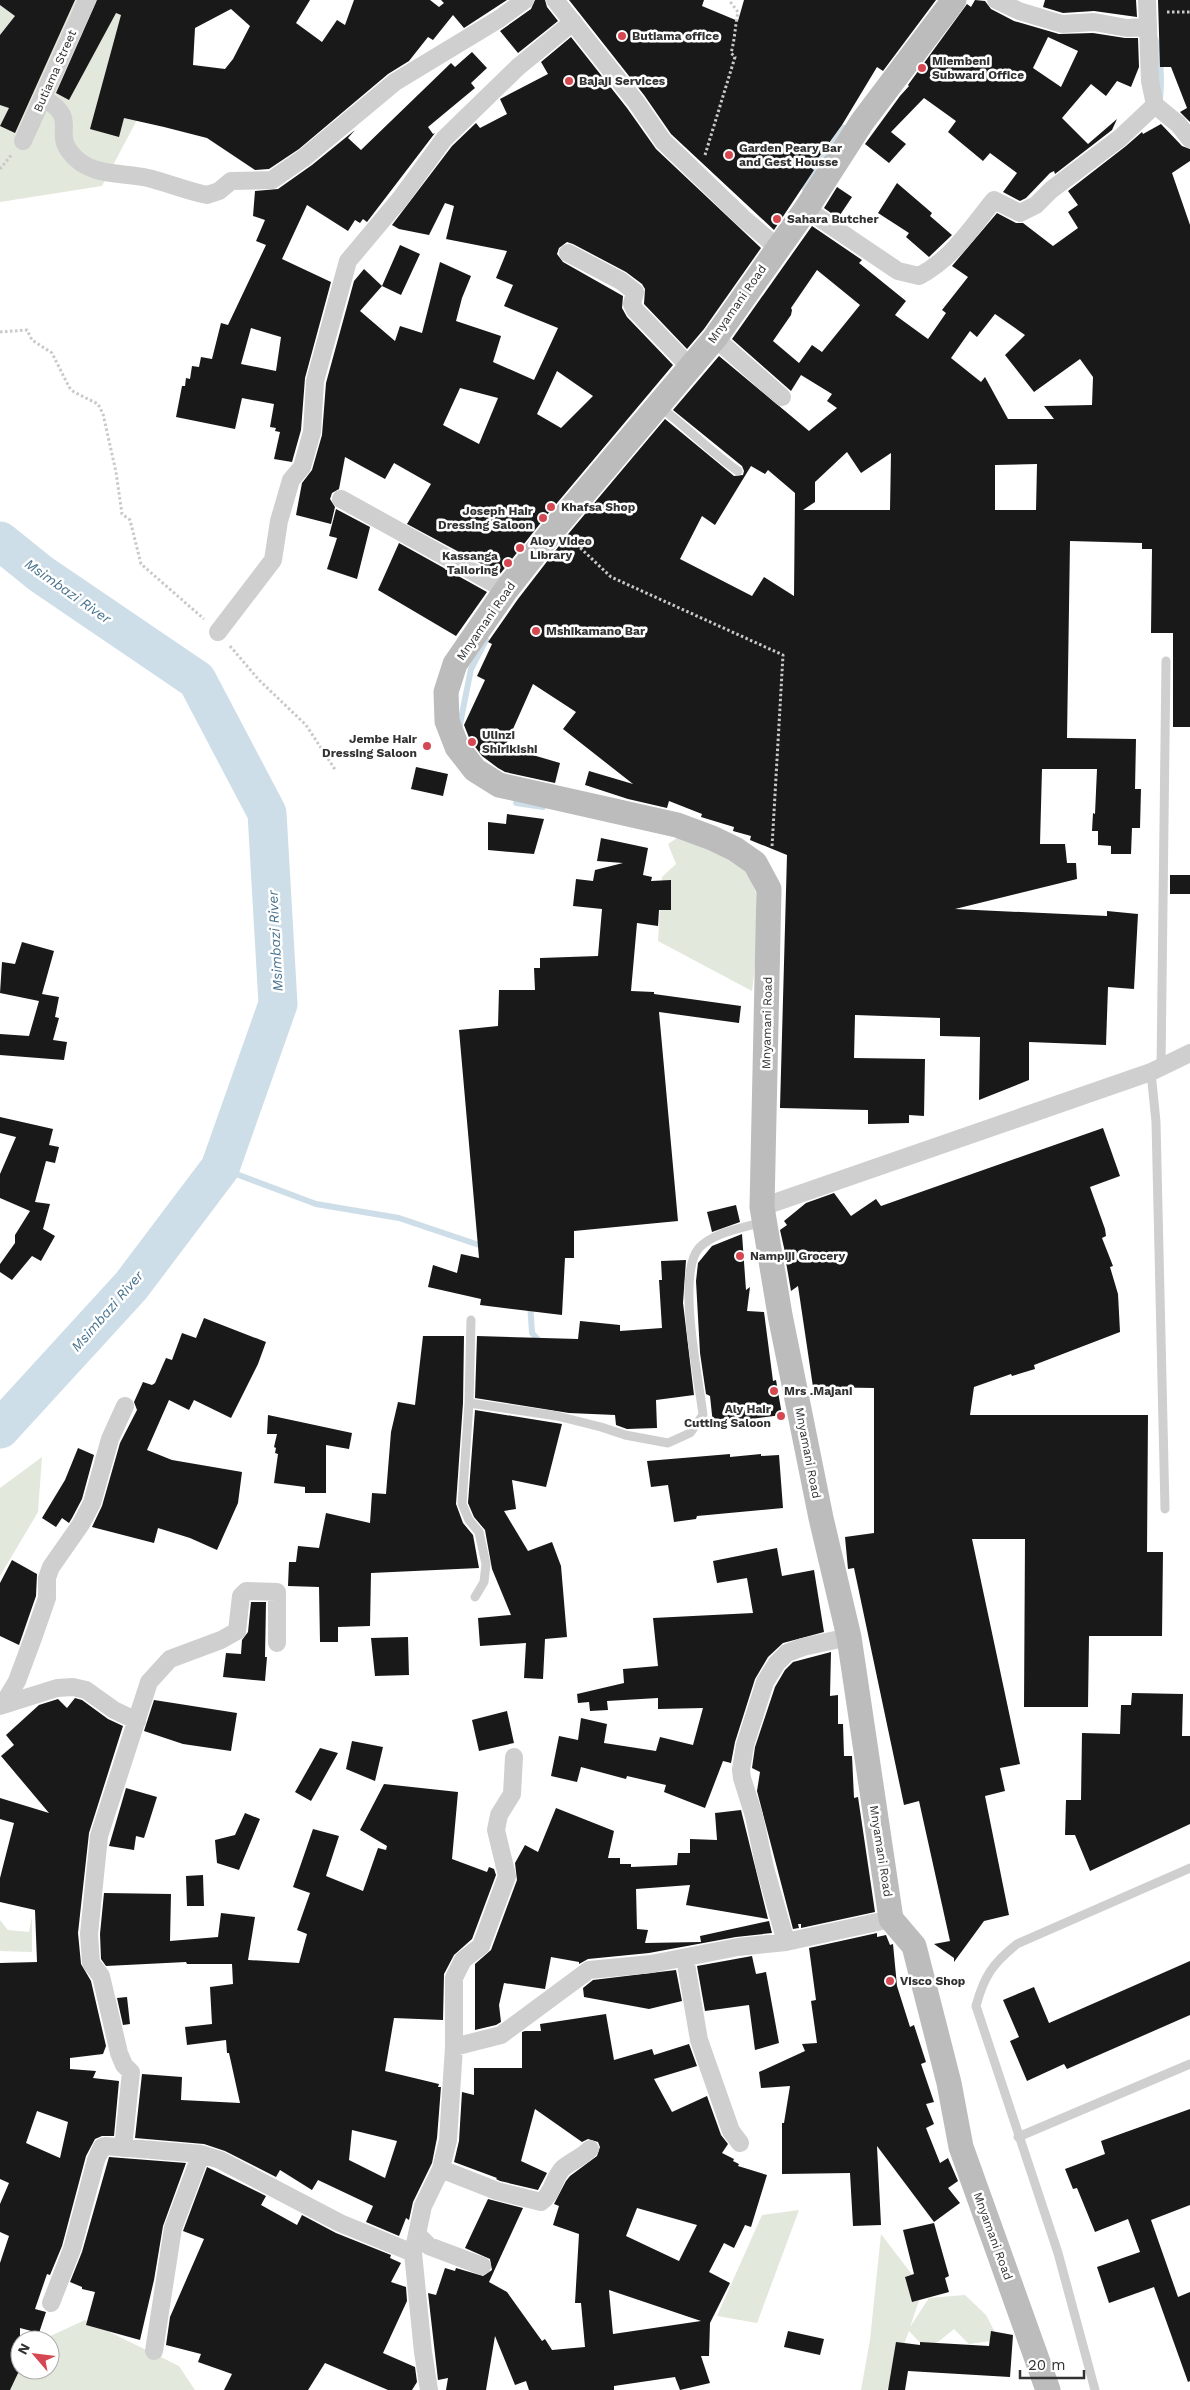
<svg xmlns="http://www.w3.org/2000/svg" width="1190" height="2390" viewBox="0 0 1190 2390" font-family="'Work Sans',sans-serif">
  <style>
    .green { fill: #e2e8dc }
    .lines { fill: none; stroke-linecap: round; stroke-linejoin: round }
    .stream { stroke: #cedee8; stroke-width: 6 }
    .river { stroke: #cedee8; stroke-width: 39 }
    .building { fill: #191919; fill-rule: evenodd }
    .path { stroke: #c9c9c9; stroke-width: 3; stroke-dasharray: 2.5 2.5; stroke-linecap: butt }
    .lane { stroke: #cfcfcf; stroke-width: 9 }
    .street { stroke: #cfcfcf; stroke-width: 18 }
    .secondary { stroke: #bcbcbc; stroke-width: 25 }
    .poi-dot { fill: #d54852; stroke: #fff; stroke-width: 2 }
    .labels { text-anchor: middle; stroke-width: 5; stroke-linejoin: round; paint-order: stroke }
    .poi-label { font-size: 12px; font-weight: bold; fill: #323232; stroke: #fff; text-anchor: start }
    .street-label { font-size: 12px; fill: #323232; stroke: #fff }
    .water-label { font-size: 14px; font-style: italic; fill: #47728d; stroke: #fff }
  </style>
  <rect width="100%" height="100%" fill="#fff"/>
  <!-- green -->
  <path class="green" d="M0,0H190L185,29L102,186L0,202Z
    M680,836L744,865L756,893L758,943L752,991L658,941L662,877L676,864L668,844Z
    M42,1457L38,1512L0,1576V1488Z
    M32,1917V1952L0,1951V1920L8,1930L29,1932Z
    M799,2210L757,2323L717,2316L762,2215Z
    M881,2234L923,2289L910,2327L929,2298L965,2295L986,2315L999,2340L969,2344L954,2329L938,2342L923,2346L909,2331L887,2390H861L870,2340Z
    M85,2320L179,2366L195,2390H0V2365L20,2349V2370H50V2340H42Z"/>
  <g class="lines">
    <!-- stream -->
    <path class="stream" d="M1155,38C1161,57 1162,78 1160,99
      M805,189L815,168L844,128
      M459,729L471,669L486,640
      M516,803L543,807
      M220,1168L316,1204L399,1218L485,1247
      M530,1303L532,1333L542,1344"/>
    <!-- river -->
    <path class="river" d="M0,541L41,574L197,680L267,813L278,1004L220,1168L131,1286L0,1429"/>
  </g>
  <!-- building -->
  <path class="building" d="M0,0H75L15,133L0,126L9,108L0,105V35L15,16L0,5Z
    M97,0H310L296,23L322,42L337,20L345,25L354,0H430L439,7L444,3L441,0H507L464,28L453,15L433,40L428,37L409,61L388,74L299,149L269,169L255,170L207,138L164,127L124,118L119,137L90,129L121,15L116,13L69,100L56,93ZM231,9L250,26L233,59L225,69L193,65L195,28Z
    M535,0H545L547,7L558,21L518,53L500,31L531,9Z
    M569,0H704L702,6L738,21L744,0H936L883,71L877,67L842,125L811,168L814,170L774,230L671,134L644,95Z
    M975,0L985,1L991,9L1014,21L1059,34L1093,33L1125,38H1138L1139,67L1131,87L1117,81L1106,96L1091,84L1062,118L1088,144L1117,119L1112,130L1055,174L1054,171L1050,173L1026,198L1020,201L1003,192L1017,173L990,153L983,161L948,132L956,121L924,98L891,132L906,144L889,163L865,144L900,96L909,86L908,85L967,4L971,7ZM1048,37L1078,51L1061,87L1033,68Z
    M1045,0H1136L1137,17L1094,11L1063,13L1043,7Z
    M1158,0H1190V122L1180,112L1187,108L1171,67H1160Z
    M571,37L627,108L656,149L761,248L704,329L687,349L644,304L645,289L642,284L626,272L573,244L567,242L559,248L557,254L563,262L623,296L622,308L627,317L673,365L547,515L500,574L407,524L431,484L394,463L385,479L345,457L339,489L332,493L330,499L335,507L331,524L296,515L302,483L312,470L322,435L326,383L354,281L364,269L382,286L400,245L420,254L401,295L382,286L360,311L395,341L400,326L422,333L440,262L471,276L462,298L456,321L501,336L493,362L534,380L558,328L504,306L513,285L496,278L507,251L446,239L454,206L445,203L429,235L399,229L392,225L452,146L476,123L480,128L507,114L500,99L548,74L541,62ZM557,371L593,396L561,428L537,414ZM460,388L498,398L479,444L443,425Z
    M472,52L487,68L471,83L475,88L428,127L433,134L435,133L367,222L363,219L360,223L355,220L348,231L307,205L282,259L331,282L305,378L301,430L292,462L274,459L280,432L275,431L276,428L270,427L274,404L242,398L235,429L176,417L182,386H185L186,378L190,379L192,366L199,367L201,357L212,359L221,323L228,325L266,245L256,241L265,220L253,216L255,191L278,189L312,165L355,130L348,138L361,150L451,63L455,67ZM251,328L281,337L276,371L241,364Z
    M1161,124L1182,146L1190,149V161L1172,173L1190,225V727H1173V633H1151L1152,549H1142V543L1070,541L1067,738L1136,739L1135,789H1141L1140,828H1132L1131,854H1111V846L1098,845V831H1092L1093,813L1095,814L1097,769H1042L1040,844H1065L1067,863H1076L1077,879L955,909L1107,916V911L1138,914L1134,989L1108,987L1106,1045L1029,1042V1080L979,1100L980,1037L940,1036V1018L855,1015L854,1058L925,1059L924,1116L909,1115V1123L868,1124V1110L780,1108L787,855L750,840L751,836L733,831L734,827L701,817L702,814L669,801L667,808L628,799L585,785L589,771L633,784L563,729L576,712L533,684L505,747L560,763L555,783L505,772L498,768L482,756L470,740L464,725L485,680L477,676L492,644L488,642L518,599L569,533L665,419L734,476L743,475L744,471L742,466L673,410L719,356L809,431L837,408L827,401L832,394L801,375L791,391L732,339L812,226L862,260L859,263L906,301L895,315L928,339L946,313L942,310L968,277L952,266L997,213L1016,223H1023L1053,246L1078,228L1068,212L1078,205L1068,191L1126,146L1142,132L1143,134ZM817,270L860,305L822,352L812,345L799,363L773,341L791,315L792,310L791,308ZM995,314L1025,335L1005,355L1034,392L1080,359L1093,377L1092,405L1044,406L1054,419H1008L985,377L981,382L951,358L970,331L977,337ZM847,452L861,473L891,453L890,510H803L815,502V482ZM1037,464L1036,510H995V465ZM751,466L765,474L768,470L795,493L794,596L764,577L752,596L680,559L702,516L715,525Z
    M897,183L932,213L930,216L952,235L929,257L906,237L909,233L878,213Z
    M837,187L852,197L838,218L824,208Z
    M336,509L370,527L357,579L327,569L337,538L329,536Z
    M399,543L487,592L456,636L378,590Z
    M416,767L448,774L443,796L411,789Z
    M507,814L544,819L534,854L488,850V822L506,824Z
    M601,838L648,848L643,875L652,877L651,881L671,880V910H659L658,926L637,923L631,991L654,992V994L741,1006L739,1023L659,1012L678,1221L574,1231V1258H565L562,1315L480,1305L481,1299L428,1287L433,1265L457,1273L461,1254L479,1258L459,1030L498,1026L499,990H535L534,968H540V958L598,956L602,909L573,906L576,879L593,881L595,870L623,863L597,861Z
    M1170,875H1190V894H1170Z
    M22,942L54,951L42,994L59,997L55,1017L59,1018L53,1040L67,1042L64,1060L0,1055V1034L29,1036L39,1001L0,993L2,962L15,964Z
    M0,1117L53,1129L49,1145L59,1147L55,1163L46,1161L35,1202L50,1204L43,1229L55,1236L41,1261L32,1256L12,1280L0,1272V1264L15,1243V1235L30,1211L0,1198V1174L16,1137L0,1133Z
    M1103,1128L1120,1176L1090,1187L1105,1229L1106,1236L1102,1238L1113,1266L1110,1267L1118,1294L1120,1332L1034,1365L1035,1369L1012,1376L1011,1374L974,1387L970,1415H1148L1147,1552H1163L1162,1636H1089L1088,1707H1024L1025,1539H972L1020,1764L1000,1768L1005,1791L985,1796L1009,1915L984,1921L954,1962V1958L934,1944L950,1941L919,1801L904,1805L854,1568L848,1569L845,1537L874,1533V1388L813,1387L798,1286L791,1291L786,1262L787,1261L780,1230L787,1225L784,1221L806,1203L834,1193L851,1216L876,1199L881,1206Z
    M736,1205L740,1222L712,1232L707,1212Z
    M742,1234L746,1290L750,1287L747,1311L764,1312L773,1381L776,1380L782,1415L713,1424L710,1396L706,1394L700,1353L696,1281L698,1263L712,1246Z
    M686,1260L683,1303L694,1395L656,1400L657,1428L627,1429L616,1425L615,1415L569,1413L475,1398L477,1336L578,1339L580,1321L620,1325V1331L662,1328L659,1280H662L661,1261Z
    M204,1318L266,1342L258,1364L231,1418L194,1400L189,1410L169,1400L147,1450L172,1460L242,1472L238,1503L217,1550L190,1538L158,1528L154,1543L92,1527L102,1506L120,1443L137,1410L134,1402L143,1382L152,1385L155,1383L166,1358L172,1360L182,1333L196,1338Z
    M423,1336H464L463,1403L456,1504L463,1523L473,1535L479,1568L371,1573L370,1626L338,1627V1642H320L319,1587L288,1586L289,1562H296L298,1546L319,1548L326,1513L370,1523L372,1493L386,1494L391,1432L398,1402L415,1405Z
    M475,1410L562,1424L546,1487L512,1480L516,1509L504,1511L528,1551L552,1542L561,1566L567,1637L545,1639L543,1679L524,1678L526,1643L480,1646L478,1618L511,1615L492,1569L485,1530L474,1517L468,1503Z
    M268,1415L352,1433L349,1449L326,1445V1493H305V1487L274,1483L278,1454L275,1453L276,1448L274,1447L277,1434H267Z
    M78,1448L94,1455L82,1499L72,1518L69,1523L62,1518L56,1527L42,1518L65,1480Z
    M730,1454V1457L761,1454V1456L779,1455L783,1508L697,1516L696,1519L674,1522L668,1485L651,1487L647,1461Z
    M777,1548L782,1576L814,1570L824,1632L783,1643L768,1657L755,1679L735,1742L731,1763L723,1761L705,1808L664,1792L666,1785L627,1776L626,1779L581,1767L577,1782L551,1776L559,1736L578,1740L581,1718L607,1724L604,1743L656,1751L660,1737L693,1745L703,1708L658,1709V1698L607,1701L608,1710L590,1711L589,1702L578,1703L577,1694L624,1683L623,1669L658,1666L653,1618L753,1613L747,1578L717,1583L713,1561Z
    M12,1560L37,1574L36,1596L19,1645L0,1636V1583Z
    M251,1602H266L265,1657H267L265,1681L223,1677L226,1653L241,1654L242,1640L248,1632Z
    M408,1637L409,1675L375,1676L371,1638Z
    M831,1652L830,1696L838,1695V1724H843L844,1756H852L854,1798L858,1797L875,1912L801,1928V1924H798L799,1928L793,1929L757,1791L760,1772L752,1768L755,1747L775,1687L785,1670L793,1662Z
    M1132,1693L1183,1694L1182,1736H1190V1824L1090,1871L1075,1835H1065L1066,1800H1081L1082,1733L1120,1734L1121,1705H1131Z
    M75,1698L82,1700L108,1719L123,1726L89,1833L78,1933L81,1964L91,1981L106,2046L103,2054L70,2058V2069L96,2071L93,2078L119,2081L114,2136H102L95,2139L86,2156L62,2246L50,2275L47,2274L35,2309L46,2312L39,2333L20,2328V2369L10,2390H0V2263L9,2236L0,2232V2204L9,2183L0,2179V1963L37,1962L35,1910L0,1902V1878L14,1823L0,1819V1798L49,1813L1,1756L14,1745L6,1735L39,1705L58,1699L67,1708ZM37,2111L68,2122L60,2158L26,2143Z
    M154,1700L237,1713L231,1751L183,1744L144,1731Z
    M507,1711L514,1743L479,1751L472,1720Z
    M352,1741L383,1747L375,1781L346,1769Z
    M320,1748L338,1753L311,1801L295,1792Z
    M384,1784L458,1792L452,1859L487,1872L489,1867L494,1869L496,1875L472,1939L454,1955L444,1974L443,2020L394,2018L385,2071L439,2084L438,2087H441L437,2138L432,2163L413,2202L409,2220L406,2218L399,2236L366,2222L373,2206L318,2180L312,2190L280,2170L276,2177L225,2151L204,2144L135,2138L142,2074L182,2077L181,2100L240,2103L229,2053H227L226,2040L187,2045L185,2027L212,2024L210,1987L233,1984L232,1964H187L186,1962L106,1966L101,1959L100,1934L104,1893L171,1894L170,1941L218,1937L221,1913L255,1917L248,1960L299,1963L307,1934L297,1930L310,1893L293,1887L313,1829L339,1836L326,1876L363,1891L378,1848L386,1850L387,1846L360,1830ZM352,2130L397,2141L385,2178L349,2160Z
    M126,1788L157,1797L144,1838L136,1836L134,1850L109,1846Z
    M556,1808L614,1831L608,1858H620V1864H631V1867L677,1865L678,1853H690V1839L717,1840L715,1813L741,1810L768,1919L686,1905L690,1885L636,1889L637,1929L648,1930L645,1943L701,1942L700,1936L769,1921L772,1933L736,1937L649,1953L588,1959L579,1964V1962L551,1957L545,1989L504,1983L499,2005L501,2022L496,2025L475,2030V1964L491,1950L517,1880L515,1863L525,1845L538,1852Z
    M245,1813L260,1819L239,1870L217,1863L215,1840L235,1835Z
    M203,1875L204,1906H187L186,1876Z
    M877,1933V1937L886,1935L890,1945L893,1944L897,1986L910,2027L914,2025L926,2062L921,2064L934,2102L926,2104L934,2124L926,2128L940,2163L948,2158L958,2181L948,2188L960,2203L934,2222L877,2146L881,2225L853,2226L850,2173L782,2174V2123H784L790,2086L761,2088L759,2072L805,2051L802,2044L817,2043L811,2001L816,2000L809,1948Z
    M752,1956L756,1974L766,1972L779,2043L755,2050L749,2005L705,2011L697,1966Z
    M1190,1961V2015L1067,2069L1064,2064L1027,2081L1010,2041L1019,2037L1003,2000L1034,1987L1049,2023Z
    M676,1970L682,2001L649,2009L584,1997L583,1988L593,1980Z
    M127,1997L130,2024L123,2025L117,1998Z
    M606,2014L614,2060L652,2049L654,2055L689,2044L697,2066L654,2079L672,2112L707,2096L721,2135L728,2144L722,2153L734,2159L733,2161L739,2164L738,2166L767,2175L751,2227L745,2225L734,2248L724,2243L709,2272L730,2283L710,2323L709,2356H701L710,2383L680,2390L675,2377L614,2386V2390H529L526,2381L515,2385L495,2336L486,2390H446L448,2378L438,2380L428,2293L436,2295L445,2268L455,2271L456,2268L483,2276L492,2270L490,2259L465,2248L488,2199L523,2208L489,2282L507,2292L542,2341L545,2339L552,2350L585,2347L581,2303H575L579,2234L553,2225L559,2206L554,2204L566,2181L570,2176L597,2156L600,2147L598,2142L588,2139L582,2142L535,2109L521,2161L547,2173L538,2190L500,2181L496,2179L497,2178L454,2162L459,2141L462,2092L474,2095V2068H522V2032L525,2031H541L540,2024ZM637,2208L697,2225L679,2261L626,2236ZM609,2290L701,2321L613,2334Z
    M1190,2109V2205L1151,2220L1178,2297L1190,2292V2381L1188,2382L1154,2287L1109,2303L1097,2267L1140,2252L1128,2219L1095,2232L1077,2188L1073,2189L1065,2169L1105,2154L1101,2141Z
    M109,2157L186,2163L163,2226L154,2280L140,2340L86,2325L95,2292L82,2289V2287L70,2282L82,2252Z
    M207,2167L266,2196L261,2205L297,2225L302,2215L336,2233L391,2255L390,2258L401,2263L391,2282L406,2287L407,2301L383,2353L415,2367L417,2382L412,2390H388L325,2363L308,2390H224L232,2374L198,2362L201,2354L166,2345L170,2317L204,2239L183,2231Z
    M934,2223L949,2276L945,2278L949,2292L912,2302L905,2277L914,2274L903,2230Z
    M788,2331L824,2339L820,2355L784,2347Z
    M991,2331L1013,2335L1010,2377L908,2371L905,2390H888L896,2342L920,2345V2342L989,2346Z"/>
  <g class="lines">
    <!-- path -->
    <path class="path" d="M1167,12H1190
      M705,155L735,57L731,53C735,39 735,26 738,12L729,0
      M0,169L12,154
      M0,332L27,330L32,340L52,353L69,387L74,392L98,404L103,414L116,472L122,514L130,520L141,564L204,619
      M573,541L611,577L783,655L772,847
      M230,646L259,680L306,725L336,771"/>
    <!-- lane -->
    <path class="lane" d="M659,406C686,427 710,451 738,471
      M1161,1068L1166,661
      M1151,1072L1156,1122L1165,1509
      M471,1320L469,1403L462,1504L469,1520L479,1532L486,1564L484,1582L475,1597
      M469,1403L557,1416L601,1427L625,1435L668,1443L690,1433L703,1415C699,1380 676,1274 699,1248C714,1232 743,1228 763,1222
      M1018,2137L1190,2064
      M1095,2390L1058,2253L976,2006C984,1976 993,1963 1017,1944L1190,1868"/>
    <!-- street -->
    <path class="street" d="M555,0L636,102L663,141L743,218L777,247
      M996,0L1019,11L1062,24L1094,22L1127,28L1147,27
      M1147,0L1150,81L1155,105
      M43,98C80,119 53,130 70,152C88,177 121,172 148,178C168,183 187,191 207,195L219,191L231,181L272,180L305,157L395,82L499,19L525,0
      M1155,105L1178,124L1190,139
      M23,141L87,0
      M806,209L898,271L919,276C952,259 971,228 994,200L1020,213L1036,205L1051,190L1120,138L1155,105
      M568,253L621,281L635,292L632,304L635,310L690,367
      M715,338L782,397
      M341,499L506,590
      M218,632L273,560L279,521L291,480L302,467L312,432L315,381L348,261L400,199L444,139L518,67L573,22
      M762,1207L1151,1072L1190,1053
      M4,1703L17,1681L33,1638L47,1598V1578L51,1567L81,1524L92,1503L110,1439L125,1406
      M0,1706L57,1688L73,1687L86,1690L114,1710L137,1721
      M786,1942L765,1868L754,1816L742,1778L741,1770L745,1745L765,1682L777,1663L787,1653L803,1647L849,1637
      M685,1958L699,2040L731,2131L740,2143
      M454,2047V1978L463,1960L481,1946L507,1876L496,1830L499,1815L512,1794L514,1757
      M123,2148L131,2072L124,2065L119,2053L101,1976L91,1963L89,1934L99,1836L149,1682L170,1659L221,1640L237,1631L241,1596L246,1591L277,1592V1643
      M441,2169L497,2191L541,2202C553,2194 553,2178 563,2168C572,2161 582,2157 590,2149
      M417,2234L429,2246L482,2266
      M51,2303L72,2249L96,2160L102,2147L105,2146L201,2154L220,2160L340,2223L413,2253
      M154,2351L173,2228L201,2154
      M429,2390L423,2352L413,2253L423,2206L441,2169L448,2140L454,2047L501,2035L589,1970L651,1964L738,1947L786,1942L891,1919"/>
    <!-- secondary -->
    <path class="secondary" d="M954,0L862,122L806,209L715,338L558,524L506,590L455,664L446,692L447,721L457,747L475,770L499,785L677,825L712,838L735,849L755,863L769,889L762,1207L780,1315L821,1518L849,1637L891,1919L914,1946L949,2083L961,2147L1048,2390"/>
  </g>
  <!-- markers -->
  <g class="poi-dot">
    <circle cx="622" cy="36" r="5"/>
    <circle cx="922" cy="68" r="5"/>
    <circle cx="569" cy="81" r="5"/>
    <circle cx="729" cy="155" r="5"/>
    <circle cx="777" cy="219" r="5"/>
    <circle cx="551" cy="507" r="5"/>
    <circle cx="543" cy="518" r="5"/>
    <circle cx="520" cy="548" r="5"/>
    <circle cx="508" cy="563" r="5"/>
    <circle cx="536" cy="631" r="5"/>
    <circle cx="472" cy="742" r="5"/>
    <circle cx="427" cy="746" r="5"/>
    <circle cx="740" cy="1256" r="5"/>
    <circle cx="774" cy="1391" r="5"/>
    <circle cx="781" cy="1416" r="5"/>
    <circle cx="890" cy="1981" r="5"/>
  </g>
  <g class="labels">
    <!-- poi labels -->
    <g class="poi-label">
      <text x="632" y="40">Butiama office</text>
      <text x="932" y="65">Miembeni<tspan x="932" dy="14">Subward Office</tspan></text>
      <text x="579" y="85">Bajaji Services</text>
      <text x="739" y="152">Garden Peary Bar<tspan x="739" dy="14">and Gest Housse</tspan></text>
      <text x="787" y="223">Sahara Butcher</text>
      <text x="561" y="511">Khafsa Shop</text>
      <text x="533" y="515" text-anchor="end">Joseph Hair<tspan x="533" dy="14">Dressing Saloon</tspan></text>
      <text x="530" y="545">Aloy Video<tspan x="530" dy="14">Library</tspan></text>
      <text x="498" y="560" text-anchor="end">Kassanga<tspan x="498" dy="14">Tailoring</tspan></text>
      <text x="546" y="635">Mshikamano Bar</text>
      <text x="482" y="739">Ulinzi<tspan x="482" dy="14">Shirikishi</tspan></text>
      <text x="417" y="743" text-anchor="end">Jembe Hair<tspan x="417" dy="14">Dressing Saloon</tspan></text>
      <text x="750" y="1260">Nampiji Grocery</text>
      <text x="784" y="1395">Mrs .Majani</text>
      <text x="771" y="1413" text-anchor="end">Aly Hair<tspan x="771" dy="14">Cutting Saloon</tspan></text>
      <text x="900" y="1985">Visco Shop</text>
    </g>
    <!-- street labels -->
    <g class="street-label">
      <text transform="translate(55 71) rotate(-66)" y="4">Butiama Street</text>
      <text transform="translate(737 304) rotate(-55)" y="4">Mnyamani Road</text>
      <text transform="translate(486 621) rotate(-55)" y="4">Mnyamani Road</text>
      <text transform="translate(767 1023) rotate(-89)" y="4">Mnyamani Road</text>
      <text transform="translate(808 1453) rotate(79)" y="4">Mnyamani Road</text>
      <text transform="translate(881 1851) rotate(81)" y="4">Mnyamani Road</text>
      <text transform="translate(993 2236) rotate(70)" y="4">Mnyamani Road</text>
    </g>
    <!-- water labels -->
    <g class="water-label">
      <text transform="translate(68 591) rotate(35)" y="5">Msimbazi River</text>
      <text transform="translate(275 941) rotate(-93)" y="5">Msimbazi River</text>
      <text transform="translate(107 1311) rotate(-49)" y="5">Msimbazi River</text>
    </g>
  </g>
  <!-- north arrow -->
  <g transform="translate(35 2355) rotate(298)"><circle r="24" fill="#ffffff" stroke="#adadad"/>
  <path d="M0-4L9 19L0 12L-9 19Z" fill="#d54852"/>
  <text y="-8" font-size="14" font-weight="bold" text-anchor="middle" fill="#323232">N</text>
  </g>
  <!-- scale -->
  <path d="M1020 2370v8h64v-8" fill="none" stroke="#323232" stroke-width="2.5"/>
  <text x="1028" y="2370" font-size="15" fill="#323232" stroke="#ffffff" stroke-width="4" paint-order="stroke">20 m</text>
</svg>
